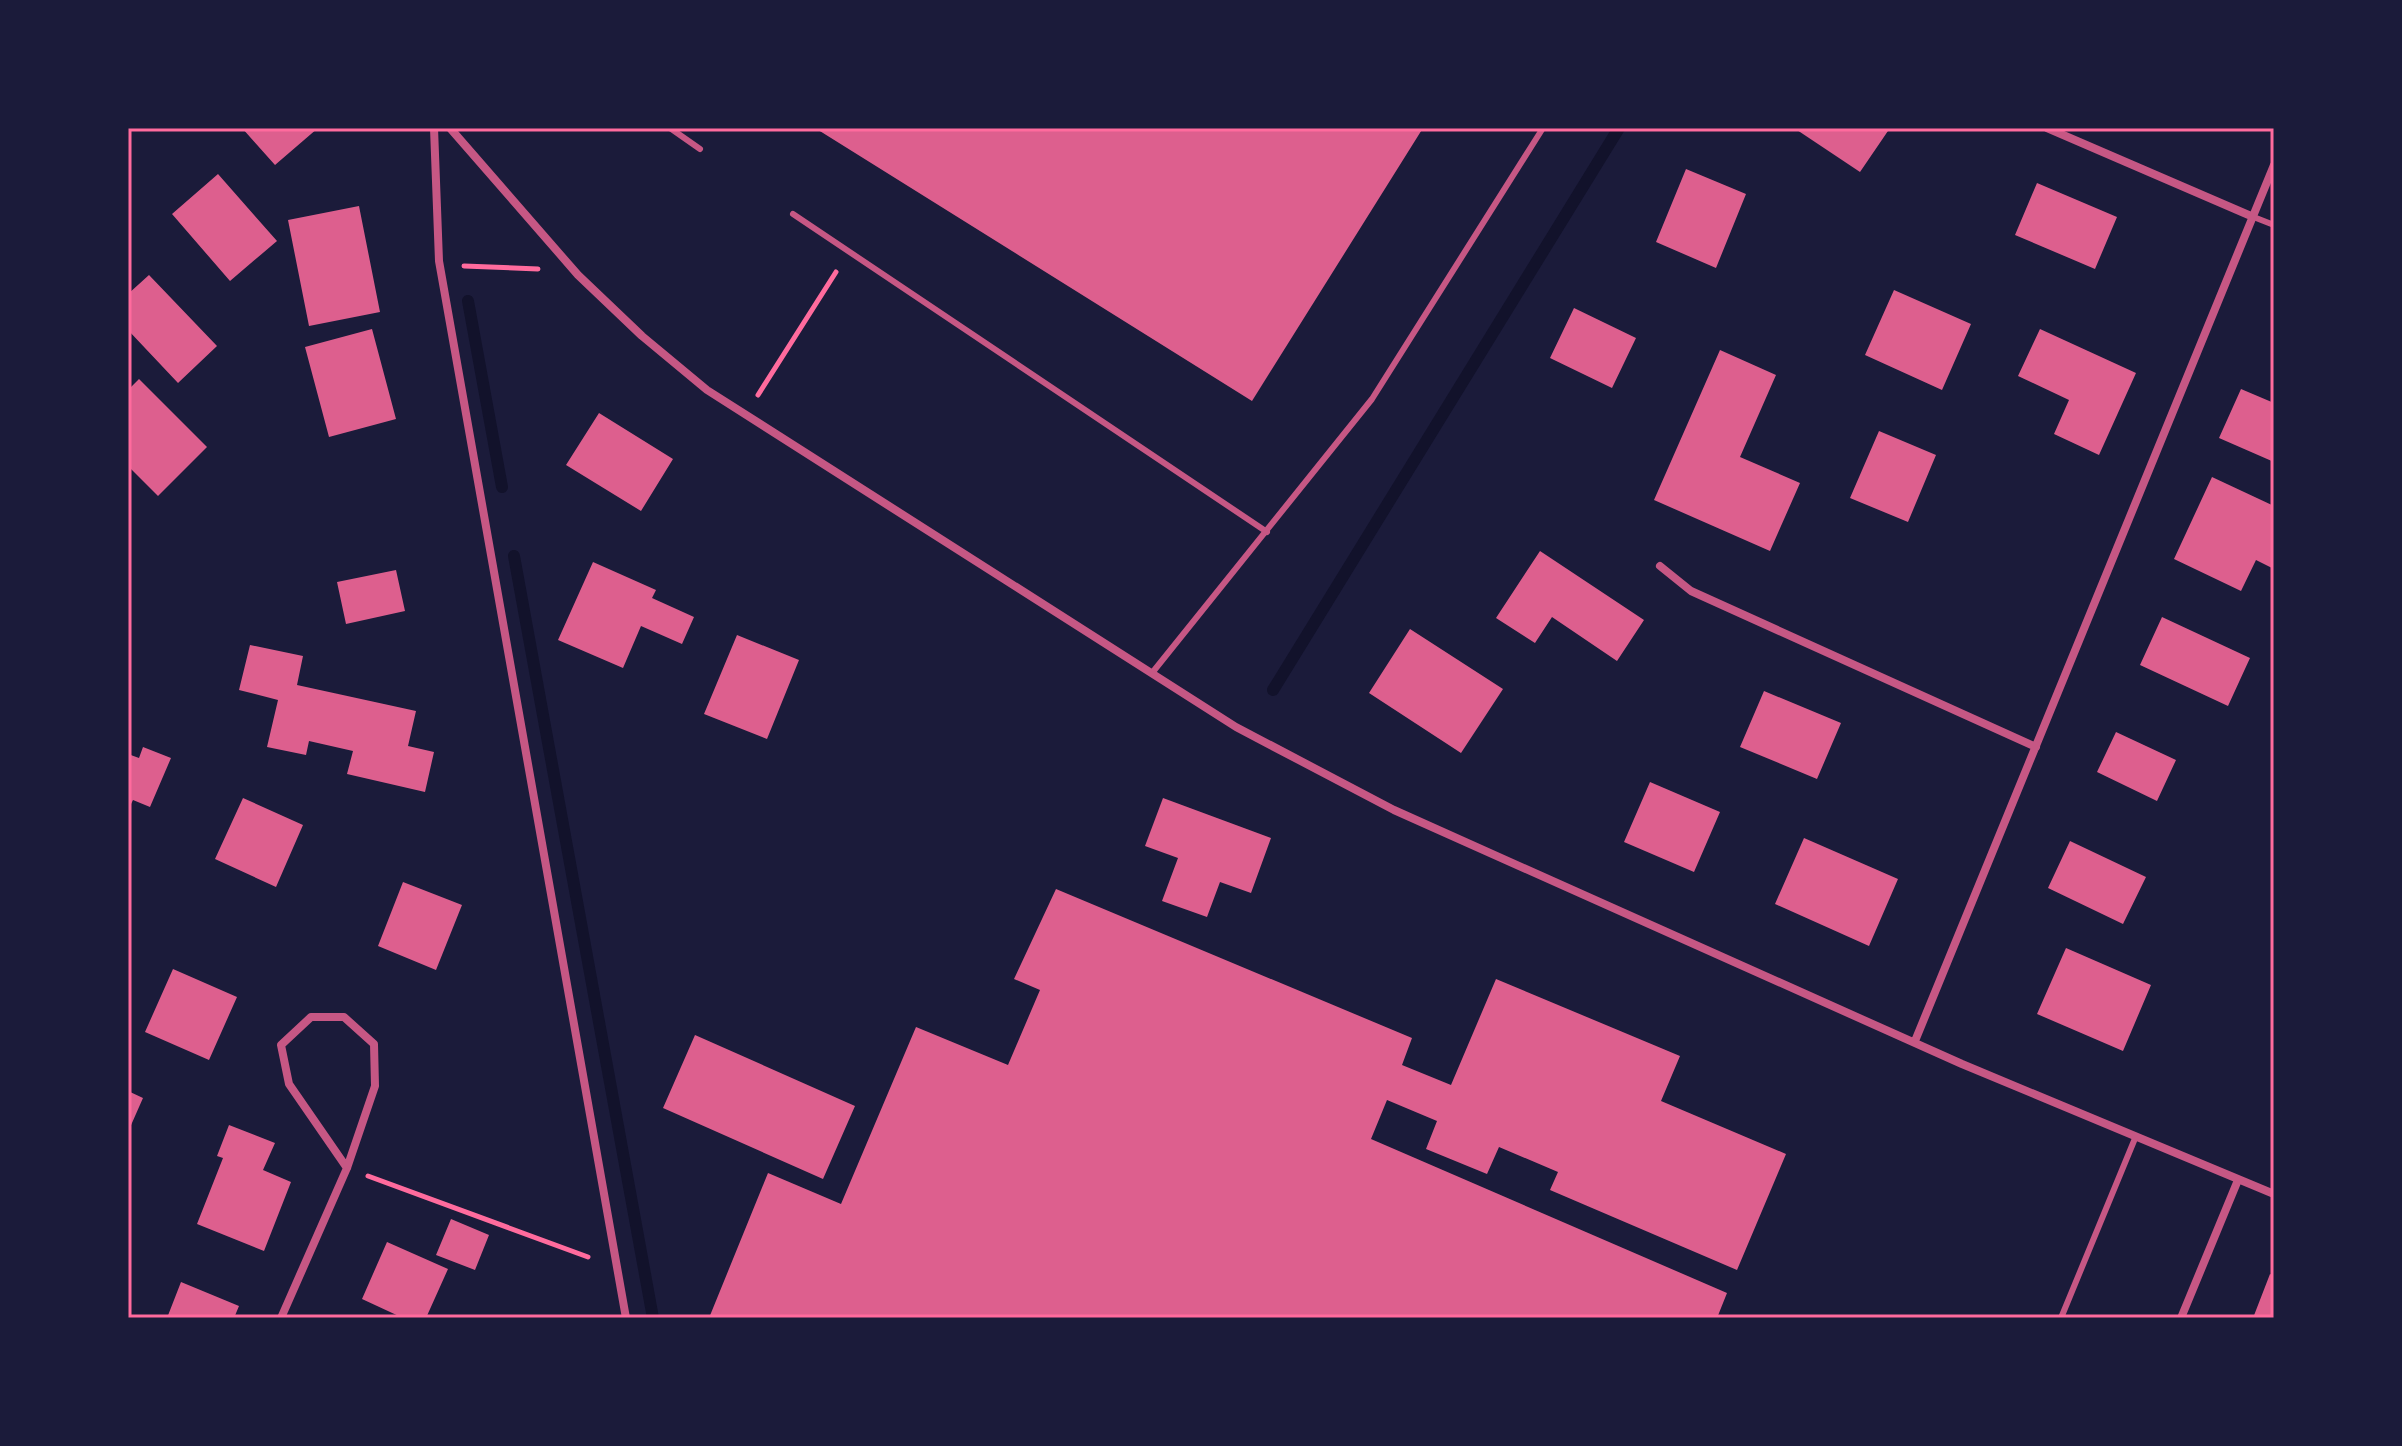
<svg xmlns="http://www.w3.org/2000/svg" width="2402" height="1446" viewBox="0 0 2402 1446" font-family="'Open Sans',sans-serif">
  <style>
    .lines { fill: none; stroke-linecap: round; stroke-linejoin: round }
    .stream { stroke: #12122b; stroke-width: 12 }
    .building { fill: #dd5f8e }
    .path { stroke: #ff6b9d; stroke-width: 5 }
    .service { stroke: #c65784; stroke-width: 6 }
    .minor { stroke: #c65784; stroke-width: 8 }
    .neatline { fill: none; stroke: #ff6b9d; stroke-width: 3 }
  </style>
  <rect width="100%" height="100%" fill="#1b1b3a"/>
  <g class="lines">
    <!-- stream -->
    <path class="stream" d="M468,301L502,487
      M514,556L653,1318
      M1273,690L1619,128"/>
  </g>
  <!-- building -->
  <path class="building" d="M242,128H318L275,165Z
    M815,128H1423L1252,401Z
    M1794,128H1890L1860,172Z
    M1686,169L1746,194L1716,268L1656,242Z
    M218,174L277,241L230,281L172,214Z
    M2037,183L2117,217L2095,269L2015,235Z
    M359,206L380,312L309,326L288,220Z
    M149,275L217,346L178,383L128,330V294Z
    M1894,290L1971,324L1942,390L1865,355Z
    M1574,308L1636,338L1612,388L1550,358Z
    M372,329L396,419L329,437L305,347Z
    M2040,329L2136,373L2099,455L2054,434L2069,400L2018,376Z
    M1720,350L1776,375L1740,457L1800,483L1770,551L1654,500Z
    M139,379L207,447L158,496L128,466V390Z
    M2241,389L2274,403V462L2219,438Z
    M599,413L673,459L641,511L566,465Z
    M1879,431L1936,455L1908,522L1850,498Z
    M2212,477L2274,506V569L2256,560L2241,591L2174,559Z
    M1540,551L1644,620L1617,661L1552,617L1535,643L1496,618Z
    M593,562L656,590L652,598L694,617L682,644L641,626L623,668L558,640Z
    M396,570L405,611L346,624L337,582Z
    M2162,617L2250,658L2228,706L2140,665Z
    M1410,629L1503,689L1461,753L1369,693Z
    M737,635L799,660L767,739L704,714Z
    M250,645L303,656L297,685L416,711L408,746L434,752L425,792L347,774L353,751L309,741L306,755L267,747L278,700L239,690Z
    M1764,691L1841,723L1817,779L1740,747Z
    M2116,732L2176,760L2157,801L2097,772Z
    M143,747L171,758L150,807L133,800L128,810V754L139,758Z
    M1650,782L1720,812L1694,872L1624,842Z
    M243,798L303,825L276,887L215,859Z
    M1163,798L1271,838L1251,893L1220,882L1207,917L1162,901L1178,858L1145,846Z
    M1804,838L1898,879L1869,946L1775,904Z
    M2070,841L2146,877L2123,924L2048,888Z
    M403,882L462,905L436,970L378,946Z
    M1056,889L1412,1038L1402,1065L1451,1085L1496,979L1680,1056L1661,1101L1786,1154L1737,1270L1550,1190L1558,1172L1499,1147L1487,1174L1426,1149L1437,1121L1387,1100L1371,1139L1727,1293L1717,1318H709L768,1173L841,1204L916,1027L1008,1065L1040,990L1014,979Z
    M2066,948L2151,985L2123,1051L2037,1014Z
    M173,969L237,997L209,1060L145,1032Z
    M695,1035L855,1106L823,1179L663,1108Z
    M128,1091L143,1098L128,1132Z
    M229,1125L275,1143L263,1170L291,1182L264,1251L197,1224L223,1158L217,1156Z
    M451,1219L489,1235L475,1270L436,1255Z
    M387,1242L448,1269L426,1318H403L362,1299Z
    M2270,1274L2274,1276V1318H2253Z
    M181,1282L239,1306L234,1318H167Z"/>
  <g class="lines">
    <!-- path -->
    <path class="path" d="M464,266L538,269
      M758,395L836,272
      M368,1176L588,1257"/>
    <!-- service -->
    <path class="service" d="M670,128L700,149
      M793,214L1267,532
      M2251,216L2274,225
      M1152,673L1372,399L1543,128
      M2061,1318L2136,1136"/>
    <!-- minor -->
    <path class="minor" d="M434,128L439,261L626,1318
      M450,128L578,275L642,336L707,390L1236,727L1394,810L1962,1064L2274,1194
      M2047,128L2251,216
      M1660,566L1691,591L2036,747
      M1915,1041L2274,165
      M281,1318L347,1168L375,1086L374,1044L344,1017H311L281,1045L289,1084L347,1168
      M2181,1318L2238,1180"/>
  </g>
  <!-- border -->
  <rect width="2402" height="1446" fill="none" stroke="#1b1b3a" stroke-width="260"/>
  <rect x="130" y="130" width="2142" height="1186" class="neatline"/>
</svg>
